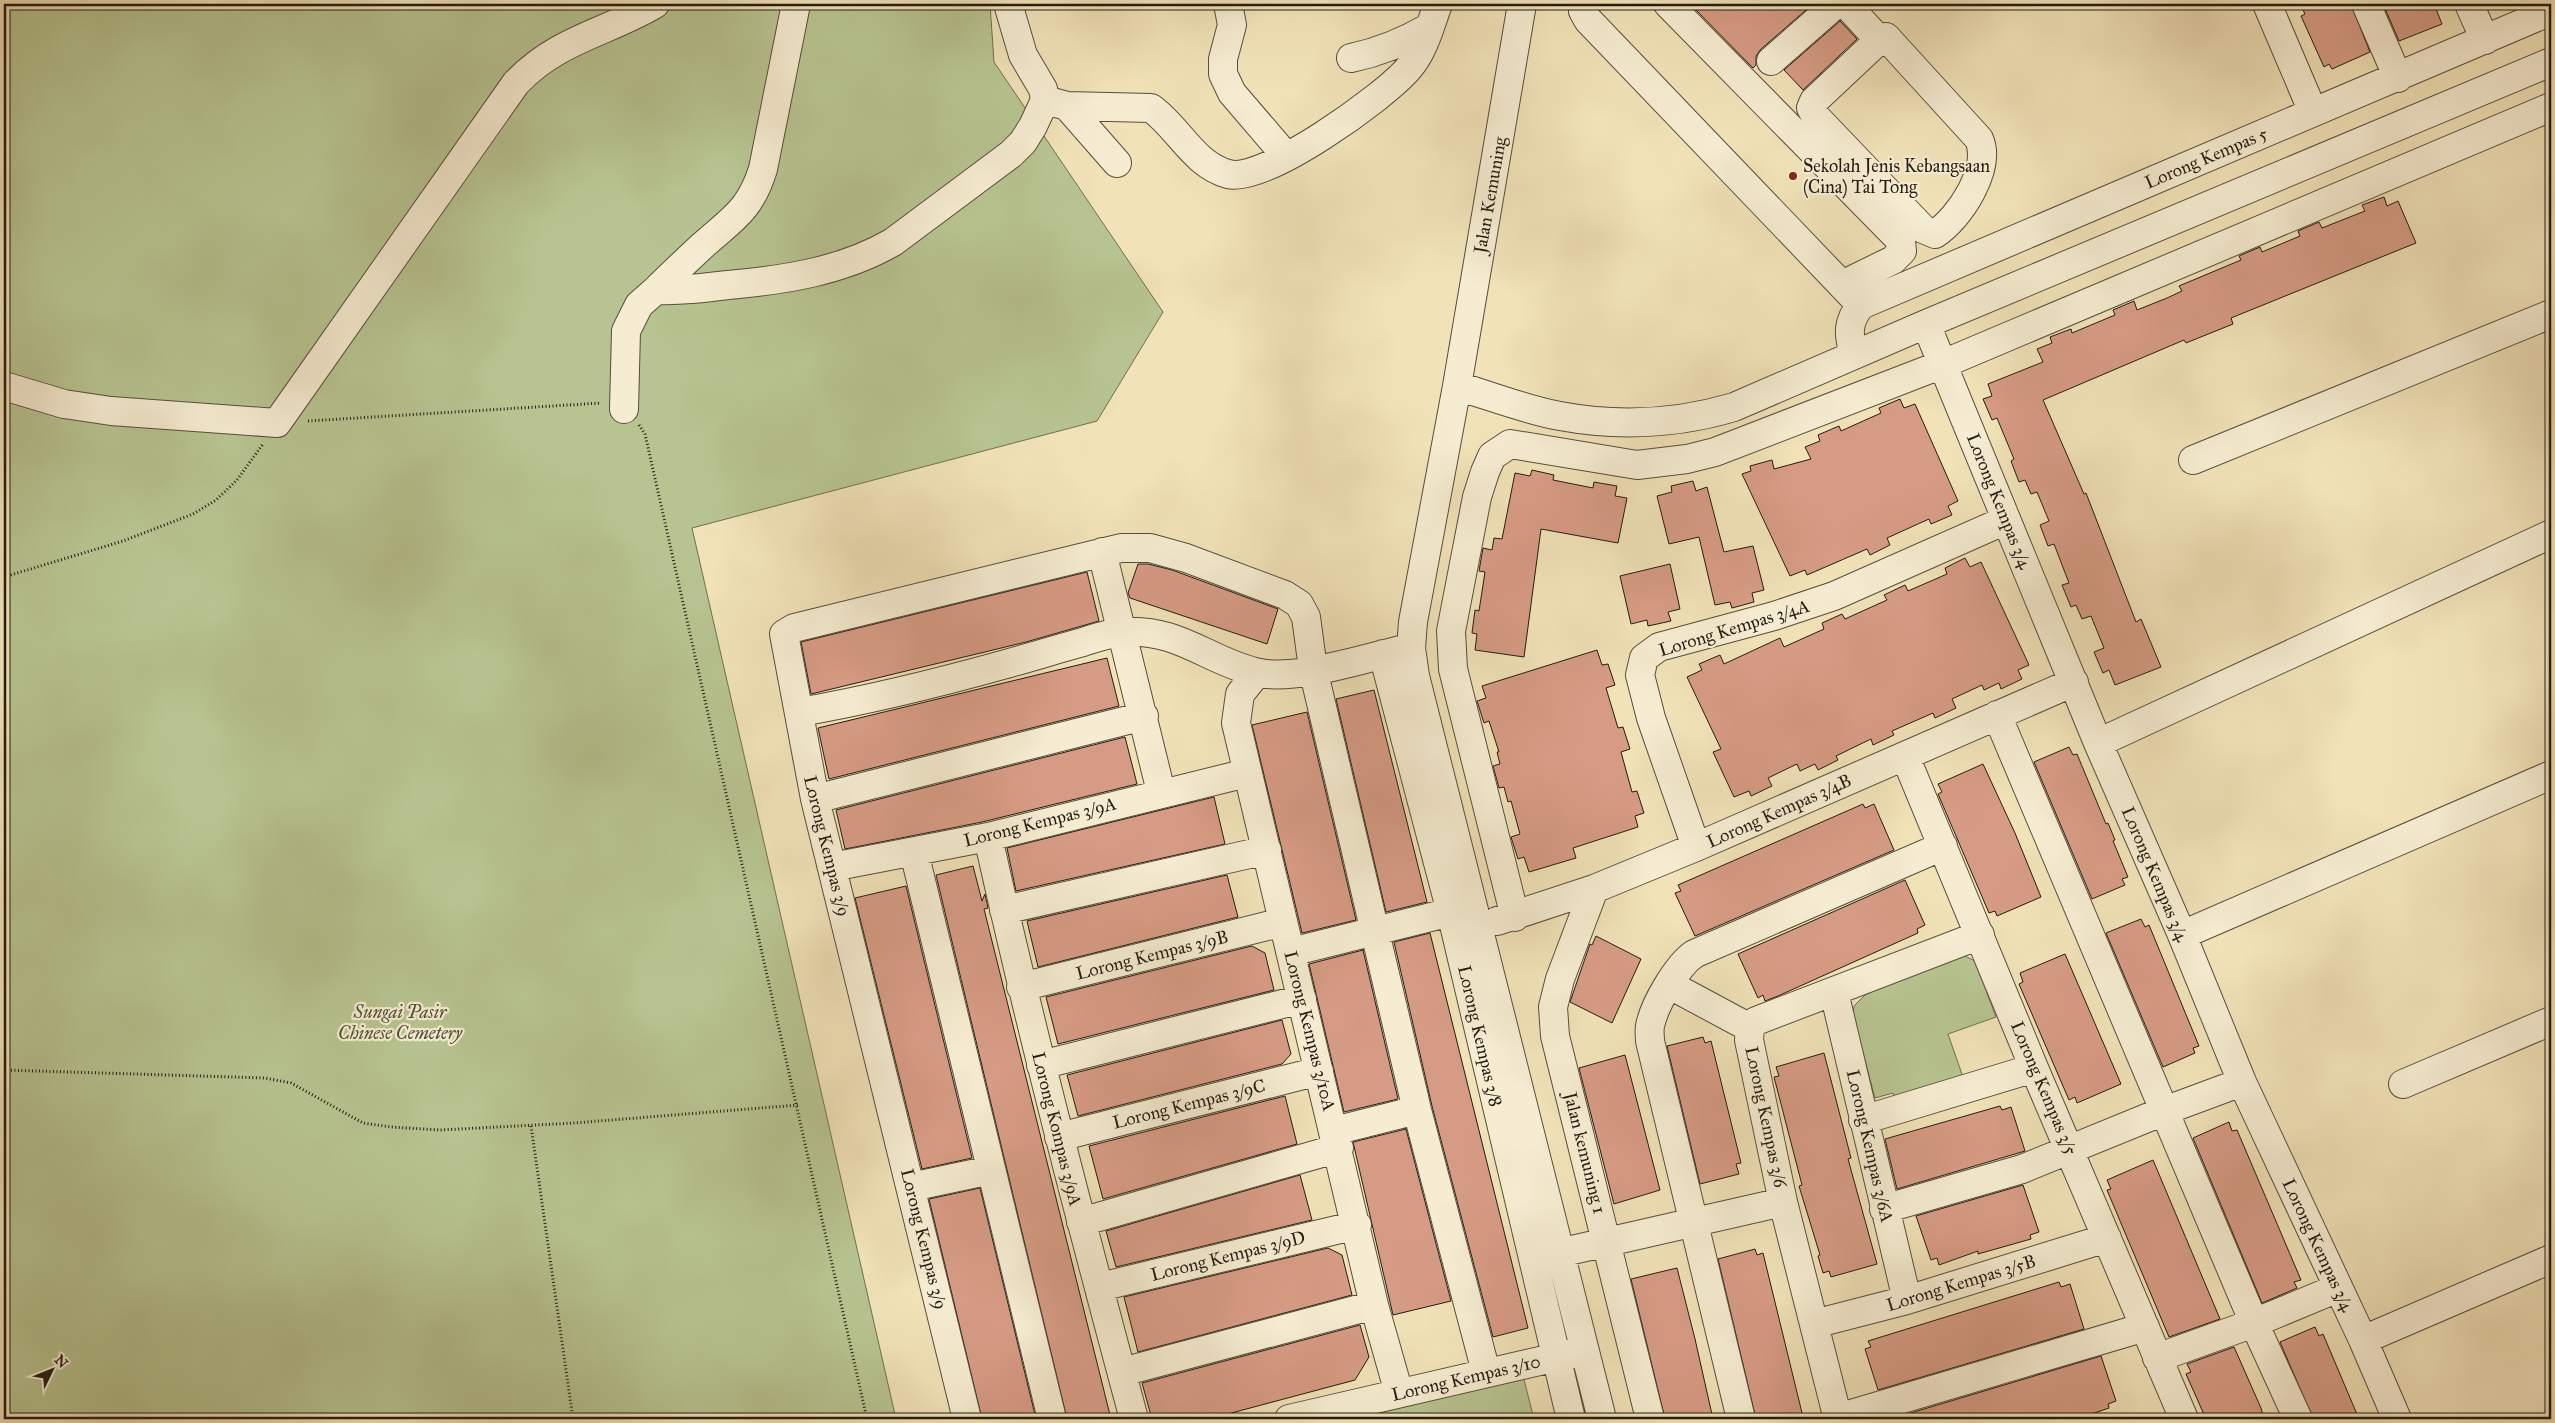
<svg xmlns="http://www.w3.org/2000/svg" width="2555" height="1423" viewBox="0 0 2555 1423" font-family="'IM FELL Great Primer',serif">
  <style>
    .green { fill: #b7c491; stroke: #6d7052 }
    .building { fill: #d69b84; stroke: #231c12 }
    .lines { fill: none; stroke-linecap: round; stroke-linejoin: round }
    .minor-casing { stroke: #564e3c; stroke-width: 30 }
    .path { stroke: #231c12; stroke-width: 3; stroke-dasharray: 1 2.5; stroke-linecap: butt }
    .minor { stroke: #f6ecd1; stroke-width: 28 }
    .poi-dot { fill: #8f2418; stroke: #f6ecd1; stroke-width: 2 }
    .labels { text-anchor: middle; stroke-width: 4.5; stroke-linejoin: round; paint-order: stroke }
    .street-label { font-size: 18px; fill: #231c12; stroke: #f6ecd1 }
    .poi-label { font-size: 18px; fill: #231c12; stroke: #f6ecd1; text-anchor: start }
    .park-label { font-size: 18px; font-style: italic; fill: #4f4e38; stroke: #f6ecd1 }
  </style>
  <rect width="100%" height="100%" fill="#f1e2b8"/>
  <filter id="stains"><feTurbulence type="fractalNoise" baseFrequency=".004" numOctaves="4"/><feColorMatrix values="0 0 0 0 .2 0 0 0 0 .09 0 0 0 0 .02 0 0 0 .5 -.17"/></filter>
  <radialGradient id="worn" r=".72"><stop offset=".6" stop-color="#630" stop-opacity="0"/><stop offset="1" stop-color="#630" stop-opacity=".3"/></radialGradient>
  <!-- green -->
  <path class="green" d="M4,4H990L994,62L1163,312L1097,421L692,528L896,1419H4Z
    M1952,954H1961L1975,961L1996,1017L1948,1034L1964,1080L1897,1103L1893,1093L1875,1098L1853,1015L1854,1006L1865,995Z
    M1521,1368L1534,1419H1358L1355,1408Z"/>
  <!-- building -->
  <path class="building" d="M1703,4H1813L1761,49L1756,56V65L1753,68L1696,10Z
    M2300,4H2351L2370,52L2332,69L2329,64L2324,67L2301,16L2305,14Z
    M2383,4H2434L2442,24L2399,41Z
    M1840,21L1857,39L1803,90L1784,70Z
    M2384,197L2387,206L2398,201L2416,243L2231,318L2233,324L2186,343L2184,340L2043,400L2084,494L2086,493L2136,622L2141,619L2161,667L2115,685L2109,670L2103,673L2094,652L2104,648L2091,616L2082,619L2076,605L2071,607L2062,585L2069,583L2054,544L2048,546L2040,525L2049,521L2037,492L2031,494L2025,480L2019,482L2011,461L2014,459L1997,418L1992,420L1983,399L1992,396L1988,384L2043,362L2037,349L2052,343L2050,337L2071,329L2072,333L2115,315L2113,310L2134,301L2137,310L2167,298L2182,291L2179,286L2241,260L2239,256L2260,247L2262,252L2300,236L2298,231L2319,222L2322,228L2365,211L2362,205Z
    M1900,399L1904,408L1915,404L1958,501L1948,506L1952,515L1931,524L1929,519L1887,538L1890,545L1870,555L1867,549L1807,575L1805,570L1790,576L1742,474L1751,471L1750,466L1772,460L1774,469L1811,459L1805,447L1820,441L1818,435L1839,426L1841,431L1881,413L1879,408Z
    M1532,470L1554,475L1553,480L1593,488L1594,482L1617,486L1615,496L1627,498L1618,543L1541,529L1524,657L1475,650L1477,634L1472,633L1475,610L1479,611L1485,572L1479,571L1483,548L1492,550L1494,538L1502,539L1515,473L1530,476Z
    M1693,481L1696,491L1707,487L1724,552L1753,546L1764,590L1752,593L1754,602L1732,608L1730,602L1715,605L1699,537L1669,544L1657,496L1672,492L1671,486Z
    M1965,558L1970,567L1981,562L2029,665L2018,670L2022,679L2001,689L1999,683L1984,690L1982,685L1952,699L1956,708L1935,718L1933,713L1892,731L1894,735L1873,745L1871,739L1836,756L1838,760L1818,770L1815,764L1800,771L1797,764L1768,778L1772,786L1751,796L1749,791L1734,797L1713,752L1721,749L1687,677L1702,670L1699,664L1720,655L1724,664L1780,638L1784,647L1824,629L1822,623L1842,614L1845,619L1887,600L1884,595L1905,585L1908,591L1947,574L1945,568Z
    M1138,564H1148L1172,570L1278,609L1267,644L1130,598L1128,593Z
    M1670,564L1680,609L1668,612L1671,621L1648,626L1647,620L1631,624L1620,576Z
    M1087,572L1099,621L1026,642L811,694L801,642Z
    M1597,650L1602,665L1608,664L1615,685L1606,688L1618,728L1623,727L1630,749L1621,752L1632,792L1637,791L1644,813L1635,816L1638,827L1573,848L1576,858L1529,872L1524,857L1518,859L1511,837L1520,834L1511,801L1508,802L1504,787L1499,788L1493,766L1500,764L1497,752H1499L1489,721L1484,723L1477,701L1486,698L1482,686Z
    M1107,658L1119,706L829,779L818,728Z
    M1374,690L1427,902L1386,912L1336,699Z
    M1307,712L1356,920L1302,933L1252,725Z
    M1125,737L1137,784L982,822L845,849L836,810Z
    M2069,747L2073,755L2077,754L2106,824L2108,823L2115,840L2113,841L2128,877L2122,879L2125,885L2092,899L2034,762Z
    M1983,764L2015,833L2041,897L1997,916L1995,911L1989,913L1938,794L1942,792L1938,784Z
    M1214,797L1225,844L1016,891L1007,848Z
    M1863,804L1865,808L1874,804L1894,850L1695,936L1675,893L1681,891L1678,885Z
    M973,866L982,901L985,894L988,908L984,909L1111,1419H1067L936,875Z
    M1227,875L1238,917L1038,967L1027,921Z
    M1905,880L1925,925L1917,929L1918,933L1778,996L1765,1001L1763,995L1758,998L1738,954Z
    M906,886L972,1158L922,1169L855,898Z
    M2141,919L2145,927L2149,925L2199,1046L2193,1048L2195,1053L2163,1067L2106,933Z
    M1430,933L1528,1328L1493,1337L1432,1106L1394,942Z
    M1596,936L1641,959L1612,1023L1570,1002L1590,944L1592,945Z
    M1252,946L1265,953L1274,990L1058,1044L1046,997Z
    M1363,950L1398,1099L1344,1112L1309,964Z
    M2065,954L2121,1084L2077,1103L2075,1097L2069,1100L2019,984L2023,982L2020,973Z
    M1282,1020L1291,1054L1282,1064L1078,1116L1067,1075Z
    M1703,1037L1705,1043L1711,1041L1741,1163L1736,1164L1739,1174L1700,1184L1667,1046Z
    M1824,1053L1851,1158L1848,1159L1877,1264L1831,1277L1829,1271L1823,1273L1818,1256L1820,1255L1799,1186L1802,1185L1774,1077L1779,1076L1776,1067Z
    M1625,1055L1660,1190L1614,1204L1579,1068Z
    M1285,1096L1297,1144L1103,1199L1089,1146Z
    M2000,1106L2002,1110L2011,1107L2025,1151L1897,1189L1885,1139Z
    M2229,1122L2232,1131L2237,1130L2301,1280L2294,1282L2297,1288L2262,1303L2193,1138Z
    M1406,1129L1451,1301L1393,1315L1353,1142Z
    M2153,1160L2220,1319L2169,1337L2107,1190L2111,1189L2107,1180Z
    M1300,1175L1312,1220L1116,1267L1106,1231Z
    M2023,1185L2039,1232L2030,1235L2031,1239L1978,1254V1251L1939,1265L1937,1258L1931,1260L1916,1216Z
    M980,1188L1036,1419H982L929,1199Z
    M1328,1248L1342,1255L1352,1295L1138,1352L1124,1297Z
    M1755,1249L1757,1255L1763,1253L1803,1417L1756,1419L1718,1259Z
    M1677,1268L1695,1339L1713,1419H1665L1631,1279Z
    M2059,1282L2061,1287L2070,1284L2084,1329L1878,1390L1865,1349L1871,1347L1868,1341Z
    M1360,1325L1369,1357L1355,1380L1209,1419H1152L1142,1383Z
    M2315,1327L2319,1336L2323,1334L2359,1419H2313L2280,1342Z
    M2234,1347L2261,1408L2264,1419H2206L2186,1374L2191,1372L2187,1364Z
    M2101,1356L2116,1401L2108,1404L2109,1408L2077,1419L1894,1418Z"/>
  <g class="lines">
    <!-- minor casing -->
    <g class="minor-casing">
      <path id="minor" d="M1228,4L1232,25L1223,59V74L1232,93L1286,156
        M1522,4L1457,386L1413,622L1411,648L1415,676L1602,1419
        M1586,4L1583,11L1588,20L1861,305
        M1668,4L1901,241L1902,251L1893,260L1842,285
        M1846,4L1879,40
        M2267,4L2313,112
        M2366,4L2398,78
        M2469,4L2485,40
        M1886,37L1979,139C1992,168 1960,218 1935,234L1923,229L1816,117L1811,108L1814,101L1879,40Z
        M1351,58C1380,52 1404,42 1430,27
        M1771,61L1836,4
        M1045,100L1067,106L1151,108C1179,128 1193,164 1228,174C1264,184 1384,97 1408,69C1424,51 1430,26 1438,4
        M1067,106L1117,163
        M656,290C671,275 686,261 701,247C732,219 750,211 763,169L796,4
        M1926,324L2098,743L2182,935L2242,1082L2363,1340L2397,1419
        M1854,355C1848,334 1847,322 1861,305L2551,11
        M4,386L64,404L111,411L277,423L516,83C558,39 606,33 655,4
        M1457,386C1491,396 1526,410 1560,416C1619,427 1677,424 1734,407L1926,324L2551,62
        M624,409L626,331L639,305L656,290C681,291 704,288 728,285C785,280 843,271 893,242L1011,154L1023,142L1033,126L1045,100L1043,89L1023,55L1008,4
        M2193,460L2551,314
        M1102,552L1161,792
        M1383,654L1451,912L1571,1419
        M1257,673L1240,694L1236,723L1374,1305L1399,1393
        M800,712C869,700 938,683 1006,664C1032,657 1057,649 1083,642C1095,638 1109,633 1123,632C1178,628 1207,660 1255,672C1291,682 1363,659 1400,650
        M1997,715L2254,1323L2298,1419
        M2098,743L2551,534
        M1905,756L2034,1068L2184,1419
        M815,799L1144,716
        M988,837C1031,1032 1082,1226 1134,1419
        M1696,847L1651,718L1640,675L1644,658L1659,647L1774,616L1834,596L2006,520
        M914,852L1052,1419
        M832,867L988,837L1247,773
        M1594,889L1560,979L1553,1007L1555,1036L1650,1419
        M1004,910L1267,850
        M1515,917L1453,669L1451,631L1477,497L1485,472L1492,456L1510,444L1637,465L1687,459L1715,452L1943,364L2551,107
        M1497,921L1594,889L1696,847L2074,682
        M2182,935L2551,775
        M1291,952L1451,912
        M1670,985L1750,1028
        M1021,987L1283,922
        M1834,992L1907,1300
        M1041,1065L1302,999
        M2403,1084L2551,1021
        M1863,1120L2034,1068
        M1334,1131L1417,1110
        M1059,1137L1319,1071
        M911,1187L991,1170
        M1884,1209L2022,1169L2164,1111L2242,1082
        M1081,1222L1339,1148
        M1559,1253L1783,1202
        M1100,1287L1357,1225
        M1814,1324L1907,1300L2107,1238
        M2363,1340L2551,1259
        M2157,1358L2254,1323L2338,1288
        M1122,1372L1374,1305
        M1838,1418L2145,1327
        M967,1419L815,799L784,634L794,628L1121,548H1150L1186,558L1285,595L1299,604L1306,617L1313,669L1417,1110L1486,1372
        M1289,1419L1574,1353
        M1741,1419L1650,1041C1650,1036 1649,1031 1650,1026C1654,1005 1677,966 1694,954L1943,846
        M1838,1419L1783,1202L1749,1040L1750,1028L1756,1021L1980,935"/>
    </g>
    <!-- path -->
    <path class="path" d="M308,421L601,403
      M639,425L645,434L867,1419
      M4,577L123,541L193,514L216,500L237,480L263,444
      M4,1070L265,1078L291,1083L363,1123L391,1127L440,1130L574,1123L798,1105
      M531,1126L573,1419"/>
    <!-- minor -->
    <use href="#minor" class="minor"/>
  </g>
  <!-- markers -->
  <circle class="poi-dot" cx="1793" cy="176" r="5"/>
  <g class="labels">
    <!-- street labels -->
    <g class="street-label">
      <text transform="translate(2206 158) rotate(-23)" y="6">Lorong Kempas 5</text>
      <text transform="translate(1490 195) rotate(-80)" y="6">Jalan Kemuning</text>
      <text transform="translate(1999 501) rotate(68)" y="6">Lorong Kempas 3/4</text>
      <text transform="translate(1734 628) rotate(-17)" y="6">Lorong Kempas 3/4A</text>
      <text transform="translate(1779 811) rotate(-24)" y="6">Lorong Kempas 3/4B</text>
      <text transform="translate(1040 822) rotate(-14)" y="6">Lorong Kempas 3/9A</text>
      <text transform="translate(827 846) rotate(76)" y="6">Lorong Kempas 3/9</text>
      <text transform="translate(2155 874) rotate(67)" y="6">Lorong Kempas 3/4</text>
      <text transform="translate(1152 955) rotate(-14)" y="6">Lorong Kempas 3/9B</text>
      <text transform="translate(1310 1031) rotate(76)" y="6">Lorong Kempas 3/10A</text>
      <text transform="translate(1480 1036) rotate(77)" y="6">Lorong Kempas 3/8</text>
      <text transform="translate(2044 1088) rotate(67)" y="6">Lorong Kempas 3/5</text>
      <text transform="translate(1189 1104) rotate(-14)" y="6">Lorong Kempas 3/9C</text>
      <text transform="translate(1766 1117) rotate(78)" y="6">Lorong Kempas 3/6</text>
      <text transform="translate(1057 1129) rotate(76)" y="6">Lorong Kompas 3/9A</text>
      <text transform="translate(1870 1146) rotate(77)" y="6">Lorong Kempas 3/6A</text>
      <text transform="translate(1585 1153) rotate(76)" y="6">Jalan kemuning 1</text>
      <text transform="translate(924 1239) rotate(76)" y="6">Lorong Kempas 3/9</text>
      <text transform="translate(2318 1245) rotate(65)" y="6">Lorong Kempas 3/4</text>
      <text transform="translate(1228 1256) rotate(-14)" y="6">Lorong Kempas 3/9D</text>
      <text transform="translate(1961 1283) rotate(-17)" y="6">Lorong Kempas 3/5B</text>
      <text transform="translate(1466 1378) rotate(-13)" y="6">Lorong Kempas 3/10</text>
    </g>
    <!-- poi labels -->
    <g class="poi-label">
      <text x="1803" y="172">Sekolah Jenis Kebangsaan<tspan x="1803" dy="21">(Cina) Tai Tong</tspan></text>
    </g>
    <!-- park labels -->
    <g class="park-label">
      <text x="400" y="1018">Sungai Pasir<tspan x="400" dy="21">Chinese Cemetery</tspan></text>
    </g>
  </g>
  <!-- margin -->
  <rect width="2555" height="1423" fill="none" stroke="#f1e2b8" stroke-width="20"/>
  <rect x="5" y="5" width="2545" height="1413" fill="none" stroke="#231c12" stroke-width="2.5"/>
  <rect x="10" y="10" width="2535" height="1403" fill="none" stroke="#231c12"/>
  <!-- north arrow -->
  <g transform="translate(52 1370) rotate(47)" stroke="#f6ecd1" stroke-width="4" paint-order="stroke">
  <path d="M0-4L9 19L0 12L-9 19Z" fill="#231c12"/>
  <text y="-8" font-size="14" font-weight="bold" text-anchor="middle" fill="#231c12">N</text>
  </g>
  <rect width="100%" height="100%" filter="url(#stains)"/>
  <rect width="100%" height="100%" fill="url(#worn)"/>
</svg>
